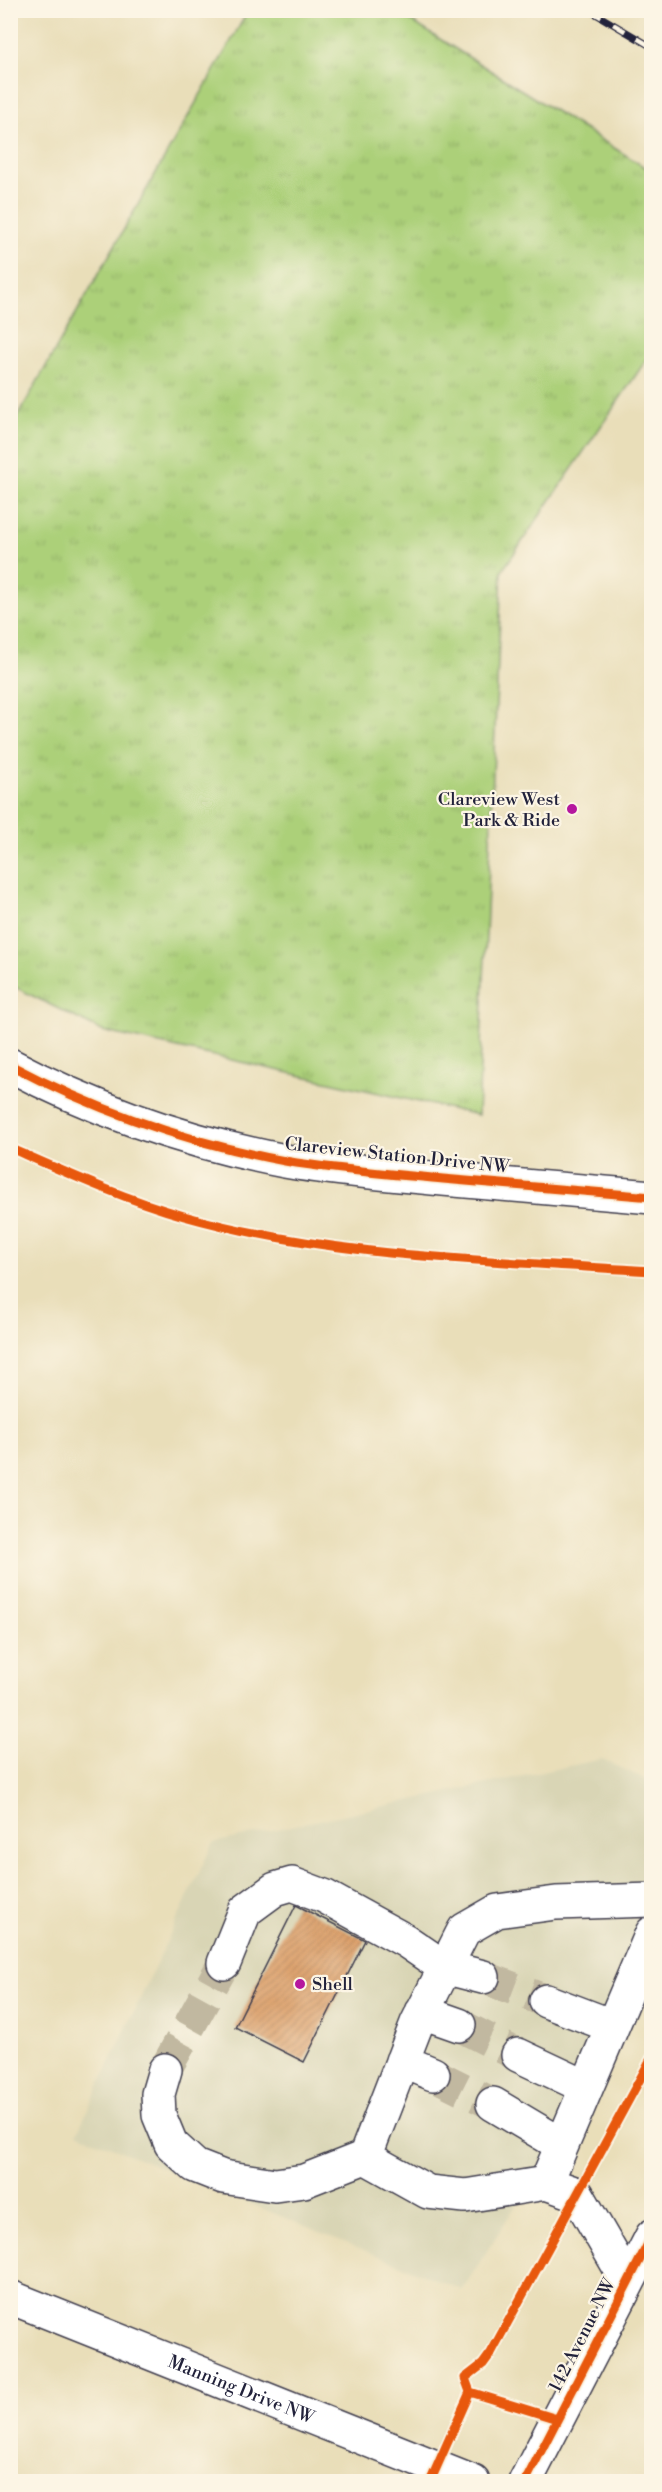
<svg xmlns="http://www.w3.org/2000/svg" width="662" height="2492" viewBox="0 0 662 2492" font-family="'Libre Bodoni',serif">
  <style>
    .built { fill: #d9d5b5 }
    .park { fill: url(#park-tufts); stroke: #67795a; stroke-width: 1.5 }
    .building { fill: url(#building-hatch) }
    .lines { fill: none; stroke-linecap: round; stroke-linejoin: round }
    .minor-tunnel { stroke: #c1b8a0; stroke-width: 33; stroke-dasharray: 33 16; stroke-linecap: butt }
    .minor-casing { stroke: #403e4e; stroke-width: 36 }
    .major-casing { stroke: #403e4e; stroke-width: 36 }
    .minor { stroke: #fff; stroke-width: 33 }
    .major { stroke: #fff; stroke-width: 33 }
    .rail-casing { stroke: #22223b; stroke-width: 7 }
    .rail { stroke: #fcf5e5; stroke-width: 4.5; stroke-dasharray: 14; stroke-linecap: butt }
    .cycleway-casing { stroke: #fcf5e5; stroke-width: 13 }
    .cycleway { stroke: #e8590c; stroke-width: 9 }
    .poi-dot { fill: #b5179e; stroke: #fcf5e5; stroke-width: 2 }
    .labels { text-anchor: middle; stroke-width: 4.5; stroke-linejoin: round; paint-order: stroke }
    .poi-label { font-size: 18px; fill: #22223b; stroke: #fcf5e5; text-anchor: end }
    .street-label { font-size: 18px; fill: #22223b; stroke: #fcf5e5 }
  </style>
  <defs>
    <pattern id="park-tufts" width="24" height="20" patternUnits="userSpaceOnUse" patternTransform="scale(1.5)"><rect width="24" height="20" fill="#acd079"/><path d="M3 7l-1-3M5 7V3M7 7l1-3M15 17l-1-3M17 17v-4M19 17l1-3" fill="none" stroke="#94b26a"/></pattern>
    <pattern id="building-hatch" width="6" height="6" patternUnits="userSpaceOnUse" patternTransform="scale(1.5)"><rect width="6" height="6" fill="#db9c65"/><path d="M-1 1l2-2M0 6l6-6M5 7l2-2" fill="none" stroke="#b17f54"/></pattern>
  </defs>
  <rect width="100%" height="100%" fill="#fcf5e5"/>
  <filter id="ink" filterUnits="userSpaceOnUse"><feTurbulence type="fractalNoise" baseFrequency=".0167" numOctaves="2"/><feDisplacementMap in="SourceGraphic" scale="12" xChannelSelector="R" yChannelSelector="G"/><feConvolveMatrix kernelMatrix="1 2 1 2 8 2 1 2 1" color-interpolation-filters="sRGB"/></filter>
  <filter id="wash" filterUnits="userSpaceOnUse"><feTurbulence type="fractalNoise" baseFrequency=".008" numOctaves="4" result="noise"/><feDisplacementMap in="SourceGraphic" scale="24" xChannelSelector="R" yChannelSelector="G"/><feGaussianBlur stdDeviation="1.35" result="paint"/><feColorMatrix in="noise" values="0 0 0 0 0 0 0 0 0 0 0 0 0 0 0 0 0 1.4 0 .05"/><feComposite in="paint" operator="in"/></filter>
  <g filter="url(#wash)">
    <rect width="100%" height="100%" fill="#e9deb9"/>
    <!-- built -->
    <path class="built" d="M602,1759L651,1782V1993L462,2290L77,2133L213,1843Z"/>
    <!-- park -->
    <path class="park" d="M248,11H395L651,171V353L502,571L478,1115L102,1031L11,985V428Z"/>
    <g id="blocks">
      <!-- building -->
      <path class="building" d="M296,1905L365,1940L304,2062L235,2027Z"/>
    </g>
  </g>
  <g filter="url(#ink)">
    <use href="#blocks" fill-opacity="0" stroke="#403e4e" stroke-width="1.5"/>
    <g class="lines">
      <!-- minor-tunnel -->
      <path class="minor-tunnel" d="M483,1977L546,2001
        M459,2025L518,2055
        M165,2070L224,1963
        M433,2074L493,2104"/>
      <!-- minor casing -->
      <g class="minor-casing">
        <path id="minor" d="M10,1065C95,1110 190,1143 285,1161C337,1170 390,1174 443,1179C512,1185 582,1191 652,1197
          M224,1963L245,1911L275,1889L292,1884L324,1896L406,1941L444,1967L483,1977
          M546,2001L612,2026
          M422,2012L459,2025
          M518,2055L586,2087
          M402,2061L433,2074
          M165,2070L158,2094L159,2115L171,2144L195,2166L223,2177L275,2185L304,2181L365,2157
          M493,2104L562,2145
          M546,2183L652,1933
          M628,2282L577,2194L546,2183L465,2196L428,2192L365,2157L417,2023L464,1930L497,1911L556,1903L652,1900
          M525,2482L652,2236"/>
      </g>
      <!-- major casing -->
      <g class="major-casing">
        <g id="major">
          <path id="s1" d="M10,2297L473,2482"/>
        </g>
      </g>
      <!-- minor -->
      <use href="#minor" class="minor"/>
      <!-- major -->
      <use href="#major" class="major"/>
      <!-- rail casing -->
      <g class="rail-casing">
        <path id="rail" d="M589,10L652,47"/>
      </g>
      <!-- rail -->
      <use href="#rail" class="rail"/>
      <!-- cycleway casing -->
      <g class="cycleway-casing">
        <path id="cycleway" d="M10,1065C95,1110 190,1143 285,1161C337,1170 390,1174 443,1179C512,1185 582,1191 652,1197
          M10,1148C67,1173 124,1199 184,1216C336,1259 495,1260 652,1271
          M470,2392L465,2378L483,2364L491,2353L652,2057
          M430,2482L470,2392L557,2419
          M525,2482L652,2236"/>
      </g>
      <!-- cycleway -->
      <use href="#cycleway" class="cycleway"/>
    </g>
  </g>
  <!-- markers -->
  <g class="poi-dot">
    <circle cx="572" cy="809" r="6"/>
    <circle cx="300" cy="1984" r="6"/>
  </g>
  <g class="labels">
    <!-- poi labels -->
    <g class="poi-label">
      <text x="560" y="805">Clareview West<tspan x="560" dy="21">Park &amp; Ride</tspan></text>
      <text x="312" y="1990" text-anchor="start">Shell</text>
    </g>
    <!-- street labels -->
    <g class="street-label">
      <text transform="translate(397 1155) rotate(6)" y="6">Clareview Station Drive NW</text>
      <text transform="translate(582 2335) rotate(-63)" y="6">142 Avenue NW</text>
      <text dy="6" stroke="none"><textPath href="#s1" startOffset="249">Manning Drive NW</textPath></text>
    </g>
  </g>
  <!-- margin -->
  <rect width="662" height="2492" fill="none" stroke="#fcf5e5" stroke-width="36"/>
</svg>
